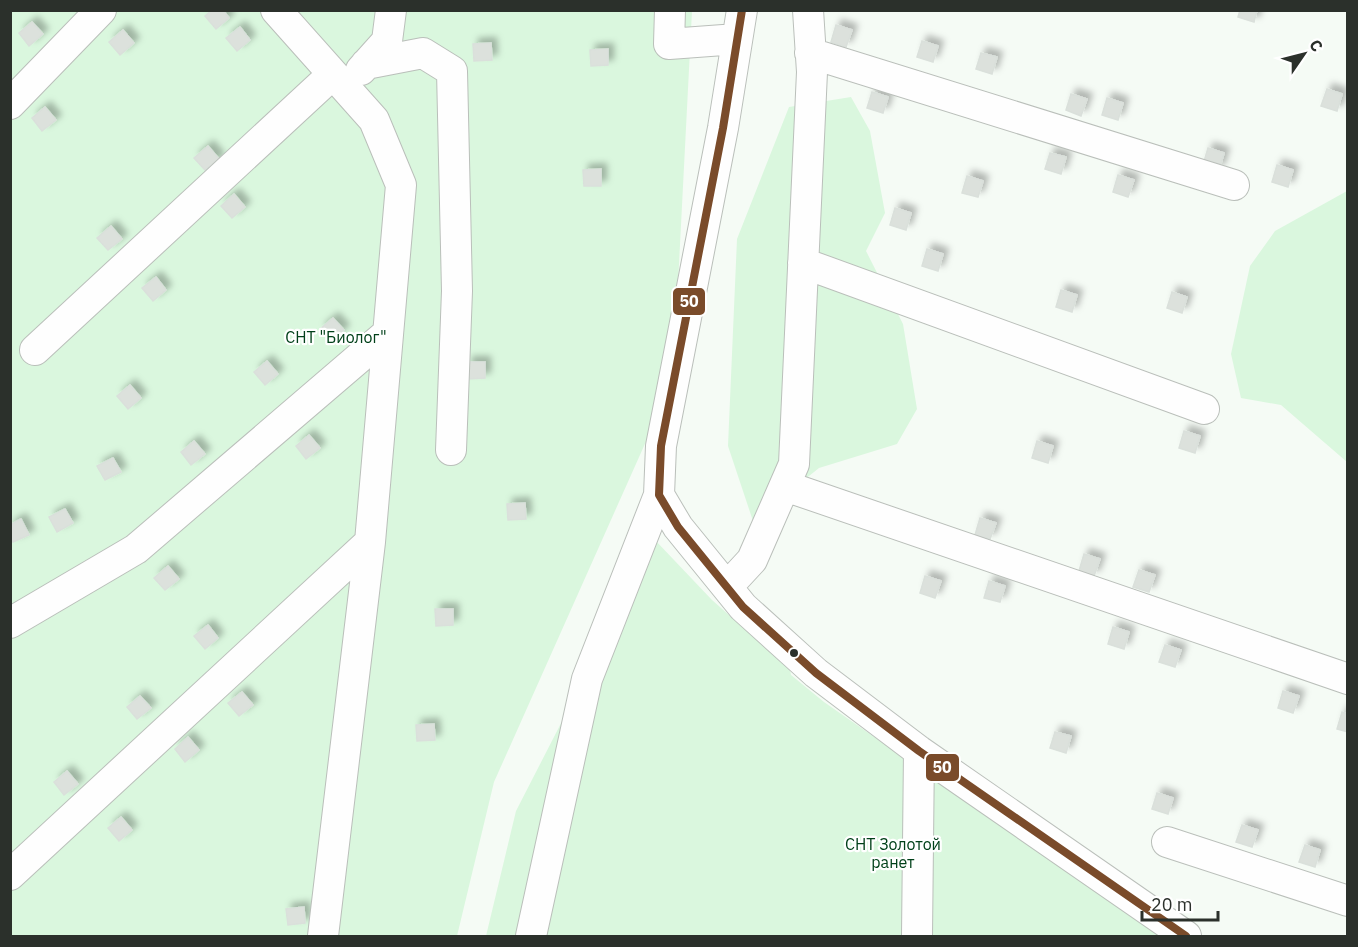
<svg xmlns="http://www.w3.org/2000/svg" width="1358" height="947" viewBox="0 0 1358 947" font-family="'IBM Plex Sans',sans-serif">
  <style>
    .green { fill: #daf7de }
    .building { fill: #dce1dc; stroke: #dae0db; stroke-width: 1.5; filter: url(#shadow) }
    .lines { fill: none; stroke-linecap: round; stroke-linejoin: round }
    .minor-casing { stroke: #babfba; stroke-width: 32 }
    .minor { stroke: #fefefe; stroke-width: 30 }
    .bus-1-casing { stroke: #fff; stroke-width: 12 }
    .bus-1 { stroke: #7a4b2a; stroke-width: 8 }
    .bus-dot { fill: #2b302b; stroke: #fff; stroke-width: 2 }
    .labels { text-anchor: middle; stroke-width: 4.5; stroke-linejoin: round; paint-order: stroke }
    .park-label { font-size: 16px; fill: #014019; stroke: #fff }
    .line-badge { stroke: #fff; stroke-width: 2 }
    .badge-label { font-size: 16px; text-anchor: middle; font-weight: bold; fill: #fff }
  </style>
  <defs>
    <filter id="shadow"><feDropShadow dx="5.5" dy="-5.5" stdDeviation="3" flood-color="#0004"/></filter>
  </defs>
  <rect width="100%" height="100%" fill="#f5fbf5"/>
  <!-- green -->
  <path class="green" d="M10,11H692L673,381L494,782L457,936H11Z
    M851,97L870,131L885,213L866,251L903,324L917,409L897,444L819,468L753,521L728,446L737,239L789,107Z
    M1347,191V462L1281,405L1241,398L1231,354L1250,266L1275,231Z
    M655,540L712,600L790,669L791,675L824,702L1160,936H486L516,811Z"/>
  <!-- building -->
  <path class="building" d="M212,10H223L229,18L216,29L205,16Z
    M1240,10H1257L1254,22L1238,17Z
    M32,22L43,34L29,46L19,33Z
    M836,25L852,30L846,47L831,42Z
    M240,27L250,40L237,51L226,38Z
    M123,30L134,43L120,55L109,42Z
    M922,41L938,46L933,62L917,57Z
    M491,43L492,60L474,61L473,44Z
    M608,49V65L591,66L590,50Z
    M981,53L997,57L992,74L976,69Z
    M1327,89L1342,94L1337,111L1321,106Z
    M872,92L888,97L883,113L867,108Z
    M1071,94L1087,99L1081,116L1066,110Z
    M1107,98L1123,103L1118,120L1102,115Z
    M45,107L56,120L42,131L32,118Z
    M208,146L219,159L205,170L194,158Z
    M1208,148L1224,153L1219,170L1203,165Z
    M1050,153L1066,157L1061,174L1045,169Z
    M1277,165L1293,170L1288,187L1272,182Z
    M601,169V186H584L583,170Z
    M1118,175L1134,180L1128,197L1113,192Z
    M967,176L983,181L978,197L962,193Z
    M234,194L245,207L232,218L221,206Z
    M895,208L911,213L906,230L890,225Z
    M111,226L122,239L108,250L97,238Z
    M927,249L943,254L938,271L922,266Z
    M156,277L166,290L153,301L142,288Z
    M1061,290L1077,295L1072,312L1056,307Z
    M1172,292L1187,297L1182,313L1167,308Z
    M333,318L344,330L330,342L320,329Z
    M267,361L278,374L265,385L254,372Z
    M467,362H485V378L468,379Z
    M130,385L141,398L128,409L117,396Z
    M1184,431L1200,436L1195,453L1179,448Z
    M309,435L320,448L306,459L296,446Z
    M194,441L205,454L191,465L181,452Z
    M1037,441L1053,446L1048,463L1032,458Z
    M113,458L121,472L105,480L97,466Z
    M525,503L526,519L508,520L507,504Z
    M65,509L73,523L57,532L49,517Z
    M980,518L996,523L990,539L975,535Z
    M21,519L29,535L13,542L10,538V525Z
    M1084,554L1100,559L1094,576L1079,571Z
    M168,566L179,579L165,590L154,578Z
    M1139,570L1155,575L1149,592L1133,587Z
    M925,576L941,581L935,598L920,593Z
    M989,581L1005,586L1000,602L984,598Z
    M435,609H453V625L436,626Z
    M208,625L218,638L205,649L194,636Z
    M1113,627L1129,632L1124,649L1108,644Z
    M1165,645L1181,650L1175,667L1159,662Z
    M1283,691L1299,696L1293,713L1278,708Z
    M242,692L253,705L239,716L228,703Z
    M140,696L151,708L137,719L127,707Z
    M1342,712L1348,714V732L1337,729Z
    M434,724L435,740L417,741L416,725Z
    M1055,732L1071,736L1066,753L1050,748Z
    M188,737L199,750L185,762L175,749Z
    M67,771L78,784L64,795L54,782Z
    M1157,793L1173,798L1168,814L1152,809Z
    M121,817L132,830L119,841L108,828Z
    M1242,825L1258,830L1252,847L1236,842Z
    M1305,845L1320,850L1315,867L1299,862Z
    M304,907L305,923L288,925L286,909Z"/>
  <g class="lines">
    <!-- minor casing -->
    <g class="minor-casing">
      <path id="minor" d="M276,10L374,120L401,185L370,542L323,936
        M670,10L669,44L737,39
        M742,10L723,128L661,446L659,495L678,527L743,607L816,673L919,751L1186,936
        M810,53L1234,185
        M366,64L423,53L452,71L457,291L451,450
        M361,70L387,41L391,10
        M10,104L101,10
        M803,263L1204,409
        M35,350L333,74
        M785,486L1348,679
        M727,587L752,560L794,464L812,72L808,10
        M10,623L136,549L388,333
        M1167,842L1348,901
        M10,875L370,542
        M531,936L587,679L659,495
        M917,936L919,751"/>
    </g>
    <!-- minor -->
    <use href="#minor" class="minor"/>
    <!-- bus-1 casing -->
    <g class="bus-1-casing">
      <path id="bus-1" d="M742,10L723,128L661,446L659,495L678,527L743,607L816,673L919,751L1186,936"/>
    </g>
    <!-- bus-1 -->
    <use href="#bus-1" class="bus-1"/>
  </g>
  <!-- markers -->
  <circle class="bus-dot" cx="794" cy="653" r="5"/>
  <g class="labels">
    <!-- park labels -->
    <g class="park-label">
      <text x="336" y="343">СНТ "Биолог"</text>
      <text x="893" y="850">СНТ Золотой<tspan x="893" dy="18">ранет</tspan></text>
    </g>
  </g>
  <g class="line-badge">
    <rect x="672" y="287" width="34" height="29" rx="6" fill="#7a4b2a"/>
    <rect x="925" y="753" width="35" height="29" rx="6" fill="#7a4b2a"/>
  </g>
  <g class="badge-label">
    <text x="689" y="307">50</text>
    <text x="942" y="773">50</text>
  </g>
  <!-- border -->
  <rect width="1358" height="947" fill="none" stroke="#2b302b" stroke-width="24"/>
  <!-- north arrow -->
  <g transform="translate(1304 54) rotate(55)" stroke="#ffffff" stroke-width="4.5" paint-order="stroke">
  <path d="M0-4.5L10 22L0 15L-10 22Z" fill="#2b302b"/>
  <text y="-9" font-size="16" font-weight="bold" text-anchor="middle" fill="#2b302b">С</text>
  </g>
  <!-- scale -->
  <path d="M1142 911v9h76v-9" fill="none" stroke="#2b302b" stroke-width="3"/>
  <text x="1151" y="911" font-size="18" fill="#2b302b" stroke="#ffffff" stroke-width="4.5" paint-order="stroke">20 m</text>
</svg>
